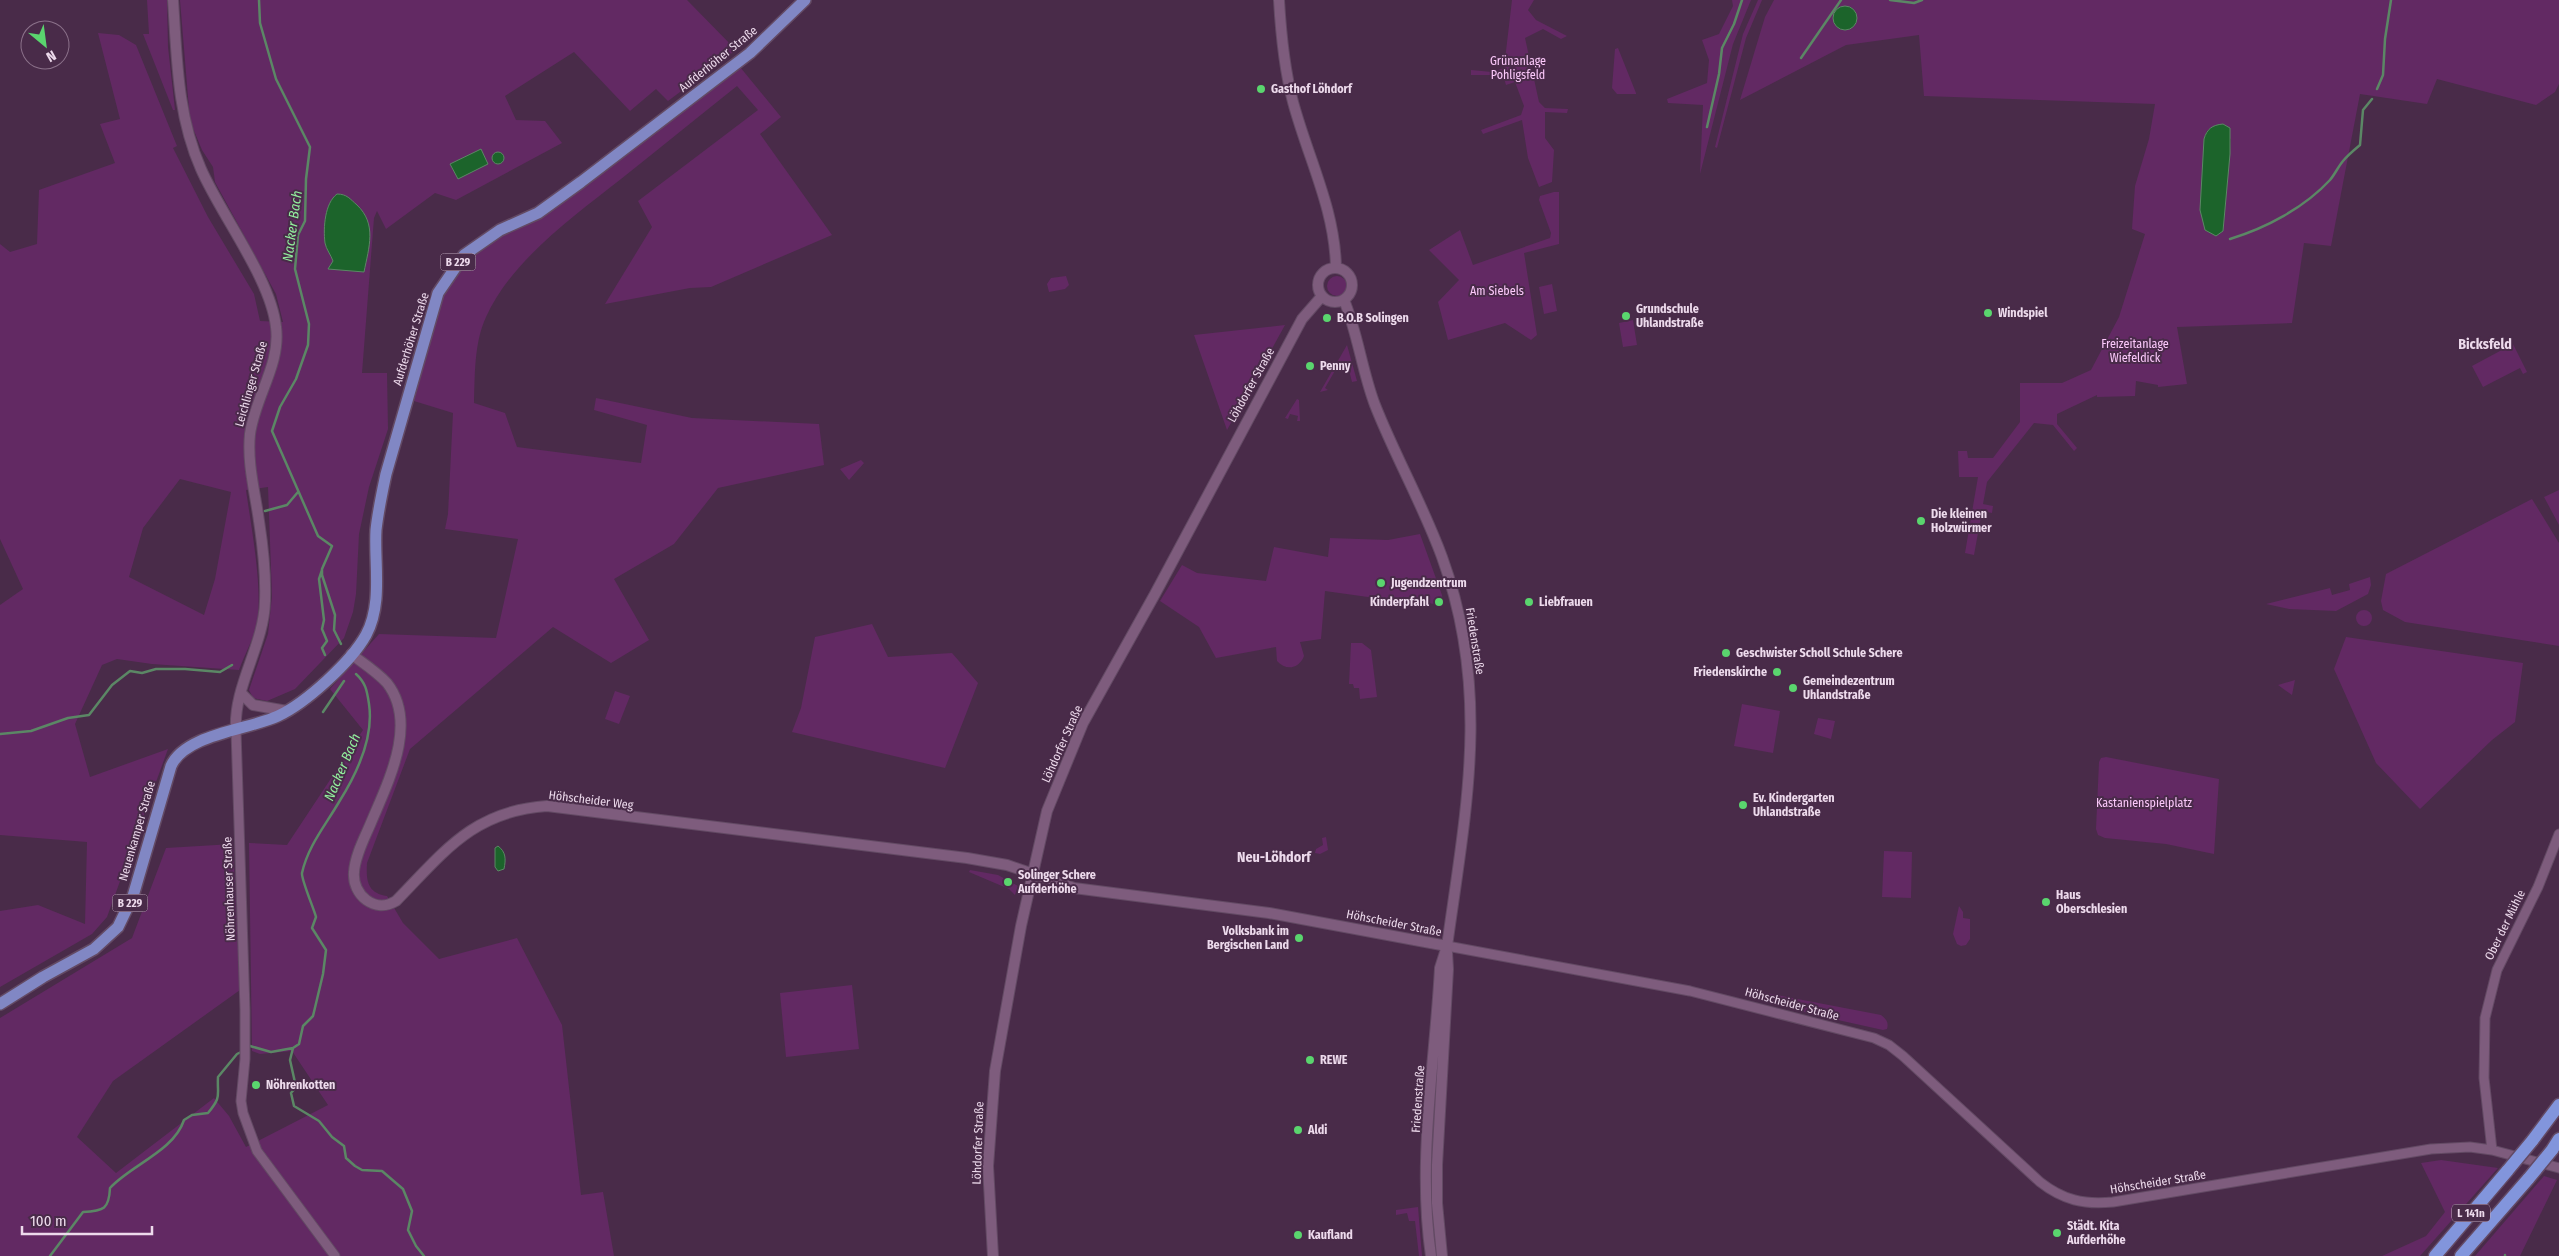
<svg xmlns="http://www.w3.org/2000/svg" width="2559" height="1256" viewBox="0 0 2559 1256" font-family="'Fira Sans Condensed',sans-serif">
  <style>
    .green { fill: #622963; fill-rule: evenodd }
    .water { fill: #1c642b; stroke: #5b8765 }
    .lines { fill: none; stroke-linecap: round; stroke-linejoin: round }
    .stream { stroke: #5b8765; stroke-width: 2.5 }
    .tertiary-casing { stroke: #634a64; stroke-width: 11 }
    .secondary-casing { stroke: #634a64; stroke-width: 12 }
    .primary-casing { stroke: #634a64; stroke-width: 14 }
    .trunk-casing { stroke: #634a64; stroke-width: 15 }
    .tertiary { stroke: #7e5c7d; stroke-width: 9 }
    .secondary { stroke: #7e5c7d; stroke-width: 10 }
    .primary { stroke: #8187c4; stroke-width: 11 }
    .trunk { stroke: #8295dc; stroke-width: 12 }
    .trunk-bridge-casing { stroke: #634a64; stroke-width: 15; stroke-linecap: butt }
    .trunk-bridge { stroke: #8295dc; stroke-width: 12 }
    .poi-dot { fill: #5ad56e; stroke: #492b49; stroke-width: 2 }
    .labels { text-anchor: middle; stroke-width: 4; stroke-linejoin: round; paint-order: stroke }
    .shield { fill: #492b49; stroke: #bca6bb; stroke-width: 1 }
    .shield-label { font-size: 11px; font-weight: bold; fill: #eddaec }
    .street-label { font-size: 12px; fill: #eddaec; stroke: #492b49 }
    .park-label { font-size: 12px; fill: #fcc9fb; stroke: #492b49 }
    .poi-label { font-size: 12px; font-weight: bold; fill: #eddaec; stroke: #492b49; text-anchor: start }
    .water-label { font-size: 14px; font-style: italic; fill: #93f09e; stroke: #492b49 }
    .neighbourhood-label { font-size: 14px; font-weight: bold; fill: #eddaec; stroke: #492b49 }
  </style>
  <rect width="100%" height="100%" fill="#492b49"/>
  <!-- green -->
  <path class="green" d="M147,0H167L168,47L175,110H173L143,34H149Z
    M180,0H687L736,50L668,101L656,89L630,111L574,52L505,96L516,120L545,121L562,143L456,200L435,193L386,229L377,211L374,218L362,373H387L388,429L369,487L359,534L356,594L353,612L344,638L295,689L267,701L253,698L249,690L268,634L272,596L268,487L246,490C251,526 263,588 257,623C254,639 244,655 239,670L152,664L117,659L102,665L75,724L90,777L168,749L107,917L92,934L0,987V911L38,905L85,924L87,842L0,835V605L23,589L0,539V244L10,252L37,244L39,190L115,163L100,124L120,119L98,33L119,35L136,45L177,146L173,148L208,217L254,294L260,321L283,322L276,294L215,182L213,167L202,150L190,121ZM180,479L231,492L215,579L204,615L129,577L143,528Z
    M1512,0H1534L1528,10L1536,20L1567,36L1561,39L1543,29L1525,38L1539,102L1545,108L1568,109L1567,113L1545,112V138L1554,150L1552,182L1539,187L1528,158L1522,120L1483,134L1481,130L1521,115L1524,106L1515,82L1506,85L1503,75H1471V70L1492,72L1504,68Z
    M1732,0H1751L1733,44L1700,174L1703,105L1668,103L1667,99L1707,83L1709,60L1702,40L1719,34L1733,6Z
    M1758,0H1762L1746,38L1717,148L1715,147L1743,34Z
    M1774,0H2559V84L2555,92L2536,105L2437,79L2427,104L2360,94L2331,246L2304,243L2292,323L2177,327L2187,384L2158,387V385L2136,381L2135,396L2097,397V395L2057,414V424L2077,448L2074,451L2053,425L2034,423L1987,482L1983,504L1993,506L1992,513L1982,511L1974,555L1965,553L1978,477H1959L1958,451H1967L1968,458H1993L2020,422V383H2062L2091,370L2119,317L2145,234L2132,229L2135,186L2149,139L2155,104L1924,96L1919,35L1846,45L1740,100L1765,17ZM2207,130L2231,139L2223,231C2213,200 2195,163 2207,130Z
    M1618,48L1636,93V94H1617L1612,88L1615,49Z
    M740,67L781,117L760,134L832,235L711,287L690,288L605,304L652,227L638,201L758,110L737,86C698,117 660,148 621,179C574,216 511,261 486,317C474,343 475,375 474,403L505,413L517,447L641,463L647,425L594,410L596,398L692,418L819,424L824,465L718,488L674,544L614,579L649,640L611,663L553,627L410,749L367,863C366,880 367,893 387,896L403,923L439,959L517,938L562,1025L581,1195L603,1192L614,1256H0V1018L132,938L166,848L233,844L240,990L113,1081L77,1137L116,1173L214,1098L229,1116L246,1147L328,1105L292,1051L260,1054L252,1051L249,843L287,845L363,730L330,689L379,634L496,638L518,539L445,529L448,514L453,413L414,401L441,301L461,265L484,245L543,214Z
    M1554,192H1559V244L1524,253L1537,335L1531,340L1505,323L1448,340L1438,302L1459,280L1429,250L1460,230L1473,265L1550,238L1551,233L1539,200L1540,196Z
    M1327 286a10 10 0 1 1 20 0a10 10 0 1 1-20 0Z
    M1066,276L1069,285L1065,289L1049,292L1047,284L1051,278Z
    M1552,284L1557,311L1544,314L1539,287Z
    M1633,320L1637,345L1623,347L1619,323Z
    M1285,325L1227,430L1194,335Z
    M2513,344L2527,372L2523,374L2520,368L2483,387L2472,366Z
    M1347,345L1357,381L1352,382L1350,374L1351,370L1340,362L1325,388L1328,390L1320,392Z
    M1297,399L1299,400L1300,421H1297L1298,416L1290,414L1288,419L1285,418Z
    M861,460L864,463L849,480L840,469Z
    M2559,490V525L2544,497Z
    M2532,499L2559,543V646L2405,622L2383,610L2381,601L2386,574Z
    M1420,534L1442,595L1443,605L1427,603L1425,600L1418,604L1325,591L1321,639L1300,642L1304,656C1299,669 1286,671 1277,661L1276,647L1216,658L1199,627L1160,601L1182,565L1197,573L1266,581L1274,547L1328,557L1330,538L1388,540Z
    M2370,577L2371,585L2368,594L2336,611L2289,609L2266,604L2330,588L2332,595L2350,590L2349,584Z
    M2356 618a8 8 0 1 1 16 0a8 8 0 1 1-16 0Z
    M872,624L888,657L952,653L978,683L945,768L792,732L801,708L815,637Z
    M2346,637L2523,663L2515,722L2492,740L2420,809L2376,763L2334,669Z
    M1351,643H1362L1371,650L1377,697L1360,699L1359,688H1354L1353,684H1349Z
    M2295,680L2292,695L2278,685Z
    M615,691L630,696L619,724L605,719Z
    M1742,704L1780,711L1773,753L1734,746Z
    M1818,718L1835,721L1831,739L1814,734Z
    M2106,757L2219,779L2214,854L2166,844L2105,838L2098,835L2096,829L2099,762L2101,758Z
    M1326,837L1328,850L1320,854L1315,853L1316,849L1323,845L1322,838Z
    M1884,851L1912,852L1911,898L1882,897Z
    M970,870L998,875L1018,886L1015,895L1009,889L969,872Z
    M1959,906L1963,912V918L1970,919V939L1966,945L1961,946L1957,944L1953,934Z
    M852,985L859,1049L786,1057L780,993Z
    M1756,991L1881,1015C1886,1019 1889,1022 1887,1029L1883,1030L1811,1014L1754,995Z
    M2441,1160L2498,1168L2420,1256H2382L2426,1236L2445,1212L2421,1163Z
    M2544,1176L2557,1180L2520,1256H2475Z
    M1418,1207L1422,1256H1419L1415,1221H1409L1407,1213L1396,1215V1210Z"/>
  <!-- water -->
  <path class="water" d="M1833 18a12 12 0 1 1 24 0a12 12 0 1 1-24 0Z
    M2223,124L2230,128V154L2223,231L2216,236L2205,230L2200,210L2204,139C2207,129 2212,125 2223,124Z
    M481,149L488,164L458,179L450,164Z
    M492 158a6 6 0 1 1 12 0a6 6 0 1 1-12 0Z
    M337,194C347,194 350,199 357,205C377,224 369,247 364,272L328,269L333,261C331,255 326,249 325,243C323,227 325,203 337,194Z
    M498,846C506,852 506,859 504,869L498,871L495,867V848Z"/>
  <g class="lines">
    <!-- stream -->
    <path class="stream" d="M259,0L260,23L276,79L310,147L306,179L305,221L298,235L295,269L309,324L308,345L296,379L280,407L272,431L318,536L332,546L322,569V575L335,615L334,630L341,644
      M1890,0L1914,3L1922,0
      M1801,58L1841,0
      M2377,89L2383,75L2385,39L2391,0
      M1707,127L1719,74L1722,48L1734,24L1742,0
      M2230,239C2266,228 2304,208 2330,180C2335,174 2338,167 2343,161C2348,155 2354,150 2360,145L2363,110L2372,99
      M265,511L287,505L298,492
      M322,570L319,579L324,620L322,629L327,641L322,648L325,655
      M356,674C366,683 367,691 369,704C374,737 356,775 339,802C325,826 308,846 302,873C301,879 314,909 316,917L312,928L326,950L323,974L313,1016L303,1026L299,1044L293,1048L290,1060L296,1087L291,1093L294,1106L319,1121L332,1137L344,1146L346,1158L355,1166L362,1170L382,1171L403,1189L412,1211L408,1230L416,1246L424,1256
      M323,712L344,681
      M0,734L31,731L68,718L89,715L112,685L130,671L142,673L156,669H185L220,672L232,665
      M250,1046L271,1052L293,1048
      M50,1256L83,1212C104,1211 109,1209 110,1188C131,1165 174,1151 184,1120L192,1115L208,1113C222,1096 217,1096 218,1077L237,1054L243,1051
      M2505,1256V1255"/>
    <!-- tertiary casing -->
    <g class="tertiary-casing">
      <path id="tertiary" d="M236,731L245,1010V1059L241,1101L243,1113L257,1151L335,1256
        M1447,946L1690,991L1874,1038L1889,1045L1903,1056L2040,1182C2063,1200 2084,1205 2113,1202L2431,1149L2470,1147L2492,1150L2559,1168
        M2492,1150L2484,1078L2485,1018L2497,970L2538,887L2559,834"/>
    </g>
    <!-- secondary casing -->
    <g class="secondary-casing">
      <path id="secondary" d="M173,0C177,58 177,115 201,169C221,215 271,279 276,327C281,364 255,397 250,434C247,463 255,492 259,521C263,547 266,575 265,601C264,646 233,686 236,731
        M1279,0C1281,35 1284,68 1293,102C1308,158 1335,209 1336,268
        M1318 285a17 17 0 1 1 34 0a17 17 0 1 1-34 0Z
        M1344,300C1358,334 1362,371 1375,405C1395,456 1423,505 1442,557C1491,692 1466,809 1447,946L1440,968C1435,1063 1417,1161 1431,1256
        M351,654C363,663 377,672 387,683C419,724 387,784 370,825C364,839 355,856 354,872C352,895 375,914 396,901C444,852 473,811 547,806L967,858L1007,865L1074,888L1269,913L1447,946
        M241,693L253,705L287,711
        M993,1256L988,1166L995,1071L1021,926L1047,811L1083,723L1155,594L1302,319L1322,296
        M1442,1256L1437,1203V1165L1448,969L1447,952"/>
    </g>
    <!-- primary casing -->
    <g class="primary-casing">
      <path id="primary" d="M0,1004L43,977L94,949L118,927L133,896L171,766C185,734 248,730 278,716C306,703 351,662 366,635C383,604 374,563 376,530C378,511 382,493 386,474L438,293L464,255L500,230L538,213L581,182L750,53L805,0"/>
    </g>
    <!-- trunk casing -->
    <g class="trunk-casing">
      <path id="trunk" d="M2532,1141L2559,1105
        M2552,1150L2559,1139
        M2435,1256L2508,1170
        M2461,1256L2529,1178"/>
    </g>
    <!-- tertiary -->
    <use href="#tertiary" class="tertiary"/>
    <!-- secondary -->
    <use href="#secondary" class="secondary"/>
    <!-- primary -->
    <use href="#primary" class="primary"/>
    <!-- trunk -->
    <use href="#trunk" class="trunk"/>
    <!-- trunk-bridge casing -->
    <g class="trunk-bridge-casing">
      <path id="trunk-bridge" d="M2508,1170L2532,1141
        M2529,1178L2552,1150"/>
    </g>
    <!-- trunk-bridge -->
    <use href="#trunk-bridge" class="trunk-bridge"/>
  </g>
  <!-- markers -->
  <g class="poi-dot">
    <circle cx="1261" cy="89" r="5"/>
    <circle cx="1988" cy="313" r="5"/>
    <circle cx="1626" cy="316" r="5"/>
    <circle cx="1327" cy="318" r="5"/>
    <circle cx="1310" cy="366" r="5"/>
    <circle cx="1921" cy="521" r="5"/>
    <circle cx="1381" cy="583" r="5"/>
    <circle cx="1439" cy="602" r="5"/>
    <circle cx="1529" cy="602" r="5"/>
    <circle cx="1726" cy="653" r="5"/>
    <circle cx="1777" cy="672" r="5"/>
    <circle cx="1793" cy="688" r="5"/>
    <circle cx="1743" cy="805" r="5"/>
    <circle cx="1008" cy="882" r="5"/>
    <circle cx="2046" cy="902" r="5"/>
    <circle cx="1299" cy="938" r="5"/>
    <circle cx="1310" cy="1060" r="5"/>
    <circle cx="256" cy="1085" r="5"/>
    <circle cx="1298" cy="1130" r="5"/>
    <circle cx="2057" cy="1233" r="5"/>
    <circle cx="1298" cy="1235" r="5"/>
  </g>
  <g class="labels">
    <!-- shield labels -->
    <g class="shield">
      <rect x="440.5" y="253.5" width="35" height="17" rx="4"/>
      <rect x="112.5" y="894.5" width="35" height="17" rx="4"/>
      <rect x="2452" y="1204.5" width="38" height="17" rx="4"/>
    </g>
    <g class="shield-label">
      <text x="458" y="266">B 229</text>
      <text x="130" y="907">B 229</text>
      <text x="2471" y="1217">L 141n</text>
    </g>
    <!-- street labels -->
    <g class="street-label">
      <text transform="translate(718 59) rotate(-39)" y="4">Aufderhöher Straße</text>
      <text transform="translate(411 339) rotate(-73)" y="4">Aufderhöher Straße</text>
      <text transform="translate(251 384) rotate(-74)" y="4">Leichlinger Straße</text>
      <text transform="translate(1251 385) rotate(-61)" y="4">Löhdorfer Straße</text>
      <text transform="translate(1475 641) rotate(81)" y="4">Friedenstraße</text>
      <text transform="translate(1062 744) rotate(-66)" y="4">Löhdorfer Straße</text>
      <text transform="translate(591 800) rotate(7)" y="4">Höhscheider Weg</text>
      <text transform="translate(137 831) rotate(-74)" y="4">Neuenkamper Straße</text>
      <text transform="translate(229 889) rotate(-92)" y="4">Nöhrenhauser Straße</text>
      <text transform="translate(1394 923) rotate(11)" y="4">Höhscheider Straße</text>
      <text transform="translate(2505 925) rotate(-64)" y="4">Ober der Mühle</text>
      <text transform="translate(1792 1004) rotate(15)" y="4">Höhscheider Straße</text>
      <text transform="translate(1418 1099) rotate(-86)" y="4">Friedenstraße</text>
      <text transform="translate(978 1143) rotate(-88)" y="4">Löhdorfer Straße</text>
      <text transform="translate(2158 1182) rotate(-9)" y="4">Höhscheider Straße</text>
    </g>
    <!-- park labels -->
    <g class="park-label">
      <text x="1518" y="65">Grünanlage<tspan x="1518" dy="14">Pohligsfeld</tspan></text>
      <text x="1497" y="295">Am Siebels</text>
      <text x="2135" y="348">Freizeitanlage<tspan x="2135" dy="14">Wiefeldick</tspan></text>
      <text x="2144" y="807">Kastanienspielplatz</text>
    </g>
    <!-- poi labels -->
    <g class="poi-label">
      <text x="1271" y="93">Gasthof Löhdorf</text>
      <text x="1636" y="313">Grundschule<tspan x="1636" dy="14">Uhlandstraße</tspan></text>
      <text x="1998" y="317">Windspiel</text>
      <text x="1337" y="322">B.O.B Solingen</text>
      <text x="1320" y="370">Penny</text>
      <text x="1931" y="518">Die kleinen<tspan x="1931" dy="14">Holzwürmer</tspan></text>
      <text x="1391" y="587">Jugendzentrum</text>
      <text x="1429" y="606" text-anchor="end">Kinderpfahl</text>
      <text x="1539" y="606">Liebfrauen</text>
      <text x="1736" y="657">Geschwister Scholl Schule Schere</text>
      <text x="1767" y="676" text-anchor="end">Friedenskirche</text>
      <text x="1803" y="685">Gemeindezentrum<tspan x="1803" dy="14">Uhlandstraße</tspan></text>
      <text x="1753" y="802">Ev. Kindergarten<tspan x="1753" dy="14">Uhlandstraße</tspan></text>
      <text x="1018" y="879">Solinger Schere<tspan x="1018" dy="14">Aufderhöhe</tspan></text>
      <text x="2056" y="899">Haus<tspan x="2056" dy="14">Oberschlesien</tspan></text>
      <text x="1289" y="935" text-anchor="end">Volksbank im<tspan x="1289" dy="14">Bergischen Land</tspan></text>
      <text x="1320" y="1064">REWE</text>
      <text x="266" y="1089">Nöhrenkotten</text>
      <text x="1308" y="1134">Aldi</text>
      <text x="2067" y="1230">Städt. Kita<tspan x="2067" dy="14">Aufderhöhe</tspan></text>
      <text x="1308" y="1239">Kaufland</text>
    </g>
    <!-- water labels -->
    <g class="water-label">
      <text transform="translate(292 226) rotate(-82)" y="5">Nacker Bach</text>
      <text transform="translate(342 767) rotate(-67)" y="5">Nacker Bach</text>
    </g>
    <!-- neighbourhood labels -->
    <g class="neighbourhood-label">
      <text x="2485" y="349">Bicksfeld</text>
      <text x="1274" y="862">Neu-Löhdorf</text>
    </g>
  </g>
  <!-- north arrow -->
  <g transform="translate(45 45) rotate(151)"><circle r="24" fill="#492b49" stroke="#8b718a"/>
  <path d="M0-4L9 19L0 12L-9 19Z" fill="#5ad56e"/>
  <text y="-8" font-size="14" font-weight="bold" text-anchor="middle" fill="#eddaec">N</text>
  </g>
  <!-- scale -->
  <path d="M22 1226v8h130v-8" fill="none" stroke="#eddaec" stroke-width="2.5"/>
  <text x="30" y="1226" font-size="15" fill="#eddaec" stroke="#492b49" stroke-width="4" paint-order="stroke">100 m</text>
</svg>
